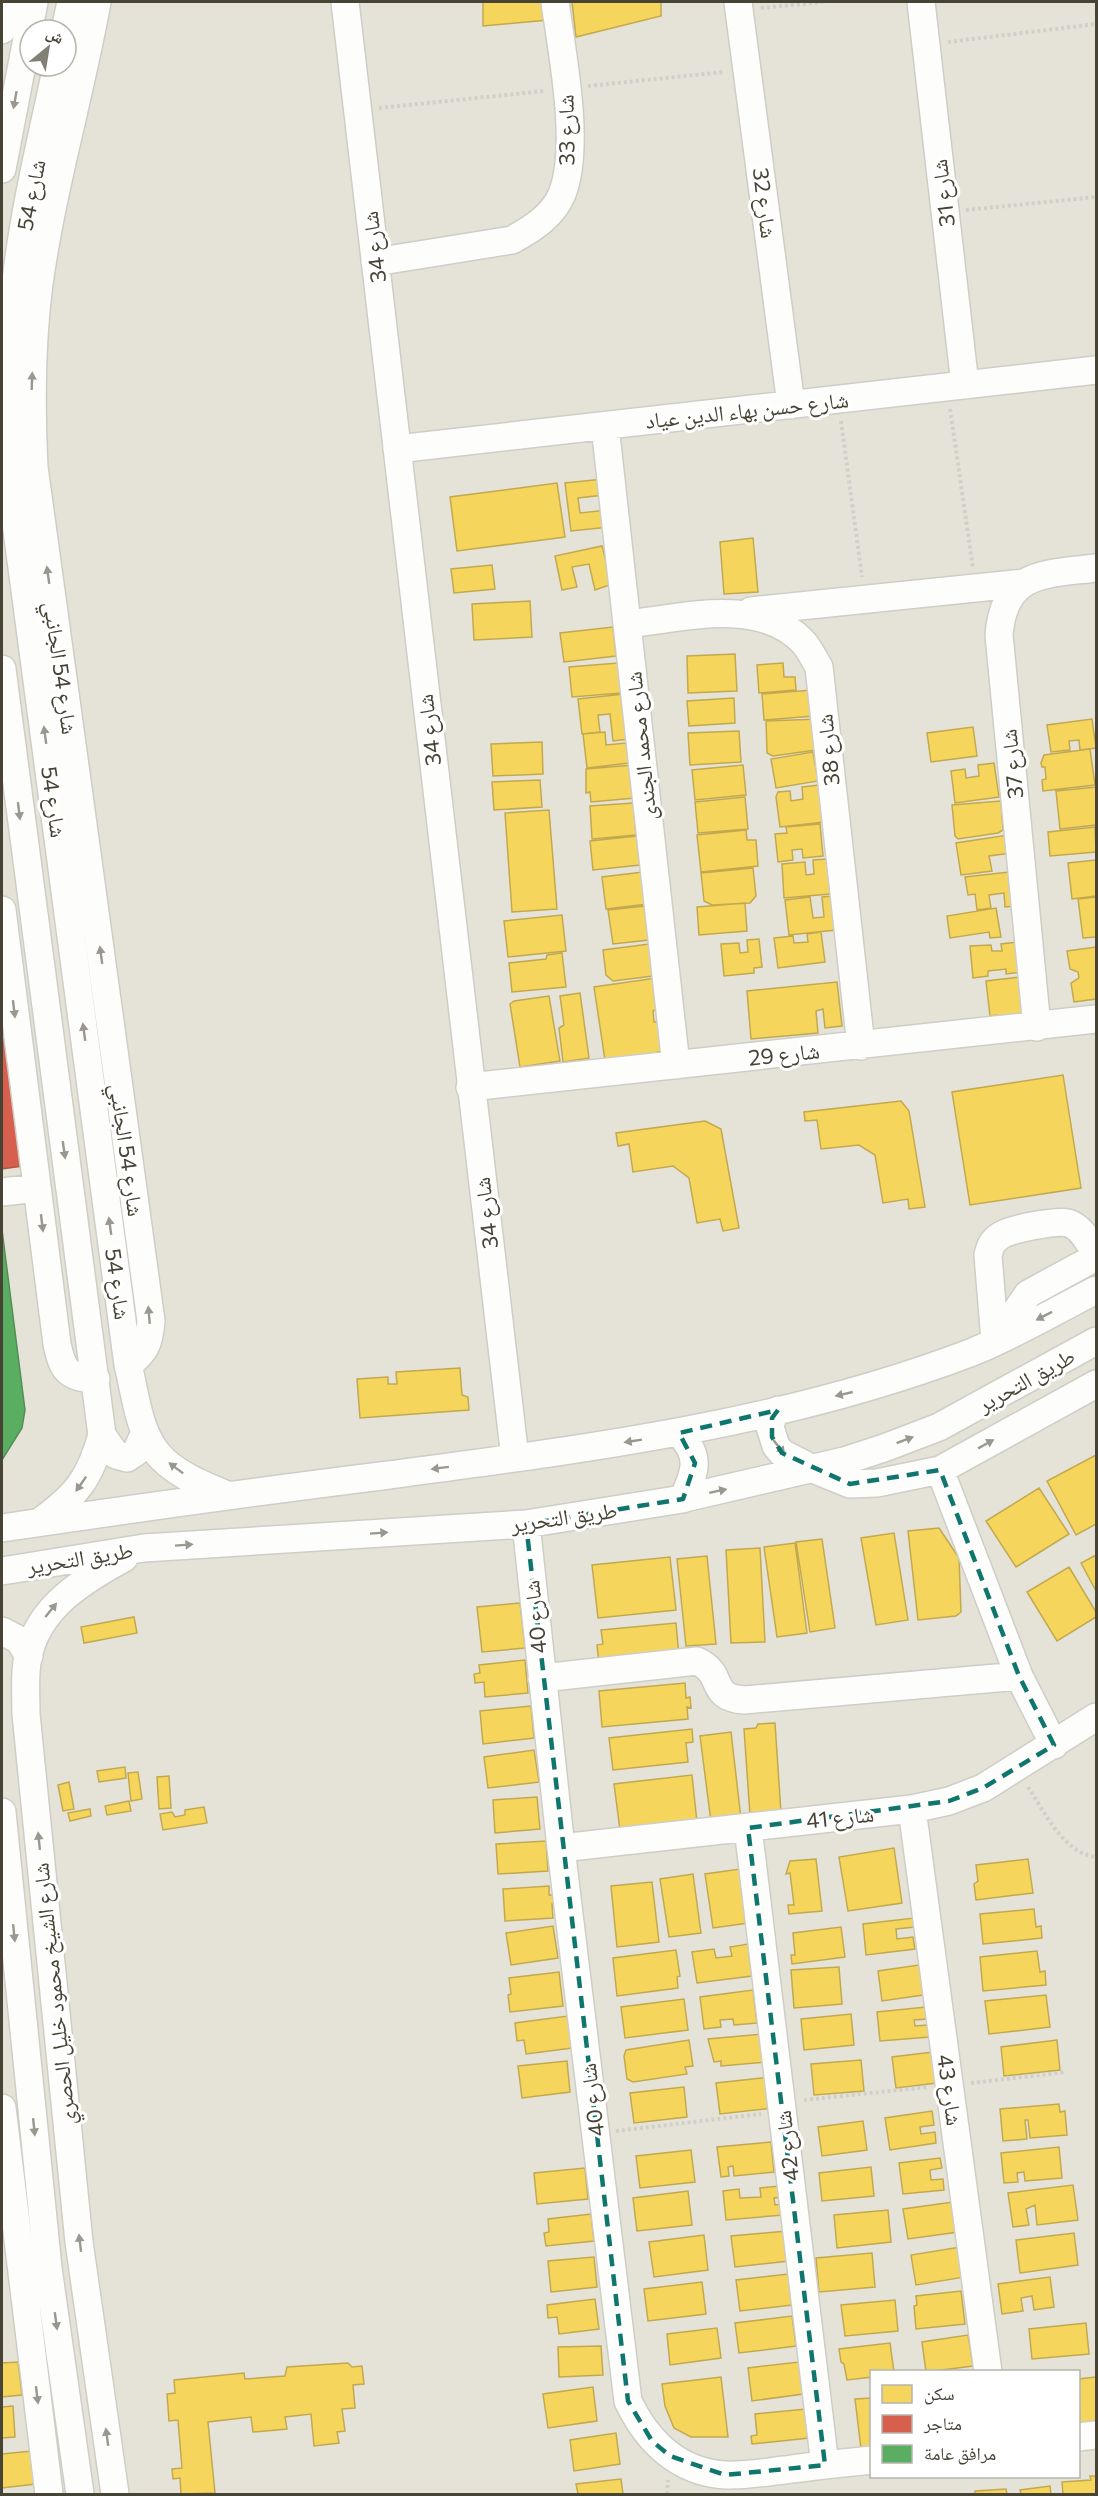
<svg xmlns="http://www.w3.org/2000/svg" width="1098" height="2496" viewBox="0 0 1098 2496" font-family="Commissioner,'Noto Naskh Arabic',sans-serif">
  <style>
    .residential { fill: #e5e3d7; fill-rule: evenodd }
    .homes { fill: #f6d55c; stroke: #c2a950; stroke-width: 1.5 }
    .shops { fill: #d6604d; stroke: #ab5746; stroke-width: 1.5 }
    .public { fill: #5aae61; stroke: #548e54; stroke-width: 1.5 }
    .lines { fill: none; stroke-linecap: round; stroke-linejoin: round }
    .minor-casing { stroke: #cecec7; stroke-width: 30 }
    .path { stroke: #d1cfca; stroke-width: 4; stroke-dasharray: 3 3; stroke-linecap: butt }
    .minor { stroke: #fdfdfc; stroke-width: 27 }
    .oneway { fill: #99978f }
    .marked { fill: none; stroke: #0f766e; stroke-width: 4.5; stroke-dasharray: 12 8; stroke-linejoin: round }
    .labels { text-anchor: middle; stroke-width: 6; stroke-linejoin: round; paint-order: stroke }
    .street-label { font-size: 22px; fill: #474335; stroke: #fff }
  </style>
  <rect width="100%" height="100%" fill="#f0f0ea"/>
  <!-- residential -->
  <path class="residential" d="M2,2H1096V2494H2ZM30,30H66V66H30ZM872,2372H1078V2476H872Z"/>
  <!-- homes -->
  <path class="homes" d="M483,2H547L548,20L483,26Z
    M572,2H661V16L576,37Z
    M603,479L604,495L578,498L580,513L607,510L609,527L571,531L565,483Z
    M557,483L565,537L457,551L450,497Z
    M753,538L758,592L724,594L720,542Z
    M602,546L612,584L595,590L589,564L572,567L577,587L562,590L555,556Z
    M492,565L495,589L454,593L451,569Z
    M530,601L532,637L474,640L472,604Z
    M613,627L616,656L564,662L560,633Z
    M735,654L737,691L688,693L687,656Z
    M618,663L621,693L572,697L569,667Z
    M783,663L784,677H795L796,690L759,693L757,665Z
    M812,690L814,716L764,720L762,694Z
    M624,694L629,739L613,741L610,714L598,715L600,732L582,734L578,699Z
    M734,698L735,723L689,726L687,701Z
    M819,719L816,750L773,756L767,753L766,721Z
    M1092,719L1096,748L1080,750L1079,740L1069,741L1070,750L1051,752L1047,725Z
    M973,727L977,756L931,762L927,733Z
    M739,731L741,762L690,765L688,733Z
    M605,732L606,745L626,743L629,763L587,768L583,734Z
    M542,742L543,774L493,776L491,744Z
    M1090,749L1095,785L1043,791L1042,780L1046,779L1045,767H1042L1041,763L1044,755Z
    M813,752L818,781L776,788L771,759Z
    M994,763L999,797L955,803L951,771L965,769L966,778L979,776L978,765Z
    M633,765L635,798L591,802L590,792L586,793V769Z
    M743,765L746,795L695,800L692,770Z
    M540,780L542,807L494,810L492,782Z
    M819,785L824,822L780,827L776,797L778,792L790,791L791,801L803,799L802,787Z
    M1096,787V825L1060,829L1056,791Z
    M745,797L748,829L698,833L695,802Z
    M1001,801L1003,830L998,833L958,839L955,836L952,805Z
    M633,803L636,835L592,839L590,806Z
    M549,810L557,909L512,912L505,813Z
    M820,824L823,856L803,858L802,849L792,850L793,860L778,862L775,834L787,833L786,827Z
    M1095,827L1096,852L1050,856L1048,832Z
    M746,830L747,840H756L758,866L701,872L697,835Z
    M1008,835L1011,853L989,856L992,871L961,875L956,843Z
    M637,836L640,865L593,870L590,841Z
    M827,859L830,894L784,898L782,864L805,862L806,875L814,874L813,860Z
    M1096,860V896L1072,899L1068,863Z
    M753,868L756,896L750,903L712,905L704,901L701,873Z
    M651,871L656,903L606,909L602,877Z
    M1009,872L1016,906L1005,907L1004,893L989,895L991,908L977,910L975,894L968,895L965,877Z
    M833,896L836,930L789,935L785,900L810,897L813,918L824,917L822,897Z
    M1096,897V937L1083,938L1078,899Z
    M745,903L747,931L699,935L697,907Z
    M645,906L649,940L613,944L608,910Z
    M996,908L1001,937L990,938L989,932L950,938L947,916Z
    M562,915L566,951L508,957L504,921Z
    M821,932L825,962L778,968L774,938L793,936L794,943L808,942L807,934Z
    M759,939L762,967L754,968V973L724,976L721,944L739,943L740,953L748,952L747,940Z
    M1019,942L1022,972L1006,974V969L988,971V976L973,978L970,946L991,945L992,951H1002L1001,944Z
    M657,943L661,975L613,981L606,975L603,950Z
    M1096,947V999L1074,1002L1071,983L1079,978L1078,972L1070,969L1067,951Z
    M562,953L566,987L512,992L509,963L546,959L547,955Z
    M1028,976L1034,1015L997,1020V1015L990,1016L986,981Z
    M656,978L661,1007L653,1011L654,1022L662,1021L666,1051L605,1060L594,987Z
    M837,982L842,1026L825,1028L823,1009L816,1011L818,1033L751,1039L747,991Z
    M580,993L589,1058L563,1062L559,1028L564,1025L560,996Z
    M549,996L560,1061L520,1067L510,1004L514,1001Z
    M1063,1075L1081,1188L970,1205L952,1092Z
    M901,1101L909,1111L925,1207L909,1209L908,1199L883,1203L875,1155L859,1145L821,1149L817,1120L805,1121L804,1112Z
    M705,1121L721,1129L739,1228L723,1231L720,1219L697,1223L689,1178L673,1166L633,1172L629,1144L618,1146L616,1133Z
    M460,1368L462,1395L468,1397L469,1410L360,1418L357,1379L388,1377V1384H397L396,1372Z
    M1096,1455V1524L1076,1535L1047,1481Z
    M1039,1488L1069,1534L1016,1567L986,1521Z
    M939,1528L959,1558L961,1612L956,1616L918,1620L908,1531Z
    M894,1533L908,1620L876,1625L861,1538Z
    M822,1539L835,1628L810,1632L796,1542Z
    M795,1543L807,1633L777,1637L764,1547Z
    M760,1548L765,1642L731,1643L726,1550Z
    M1096,1555V1591L1081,1563Z
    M707,1556L716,1644L686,1646L677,1559Z
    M670,1557L676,1610L598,1618L592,1565Z
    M1069,1567L1096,1612V1617L1057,1641L1027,1592Z
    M520,1603L525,1648L482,1652L477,1607Z
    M134,1617L137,1633L84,1643L81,1627Z
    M676,1623L679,1657L599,1664L597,1645L603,1644L601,1630Z
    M525,1660L528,1693L485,1697L484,1682L475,1683L474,1674L480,1673L479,1665Z
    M685,1683L686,1698L690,1697L691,1708L687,1707L688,1719L602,1727L599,1691Z
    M531,1706L534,1738L483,1744L480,1711Z
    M775,1723L781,1813L750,1815L744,1729L756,1728L758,1724Z
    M692,1729L693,1742L686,1743L688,1762L613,1770L609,1738Z
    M731,1732L741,1819L711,1822L700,1736Z
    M534,1750L539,1782L488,1788L484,1757Z
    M125,1767L126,1778L99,1782L97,1771Z
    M138,1772L142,1799L131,1801L128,1773Z
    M692,1775L697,1822L620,1830L614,1784Z
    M169,1776L171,1808L159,1809L157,1777Z
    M69,1782L74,1809L63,1811L58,1785Z
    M537,1797L540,1829L495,1833L493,1800Z
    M129,1801L131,1811L107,1815L105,1806Z
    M204,1807L207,1823L163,1830L160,1814L172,1812L175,1817L185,1815V1810Z
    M90,1809L91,1816L70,1821L68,1813Z
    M546,1841L548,1871L498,1874L496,1844Z
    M894,1848L902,1903L848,1911L839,1857Z
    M816,1859L822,1911L789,1914L788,1905H794L790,1873L786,1874L790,1861Z
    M1028,1859L1033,1893L976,1900L974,1884L978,1881L976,1865Z
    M740,1869L748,1923L713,1928L705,1874Z
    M693,1874L701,1933L669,1937L660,1879Z
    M652,1882L659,1942L617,1947L611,1886Z
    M549,1886V1895H556L557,1904H552L553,1918L505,1921L503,1889Z
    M1034,1909L1036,1927L1041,1926L1042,1938L983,1944L980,1914Z
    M914,1918L915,1927L896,1929L897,1939L913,1937L915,1949L866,1955L863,1924Z
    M553,1926L558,1958L511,1965L506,1933Z
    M841,1927L845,1957L792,1964L791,1955H795L793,1933Z
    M748,1944L752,1976L697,1983L692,1952L714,1949L716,1958L732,1956L730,1947Z
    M676,1950L680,1976L677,1977L678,1988L617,1996L613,1958Z
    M1037,1951L1040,1972L1045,1971L1046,1985L983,1991L980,1957Z
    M926,1964L930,1994L882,2001L878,1971Z
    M839,1967L842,2004L794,2008L791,1970Z
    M559,1972L563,2006L510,2012L508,1995L511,1994L509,1978Z
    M753,1990L757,2023L734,2025L733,2019L720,2020L721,2027L704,2029L700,1997Z
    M1046,1995L1050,2027L989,2034L985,2001Z
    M684,1999L688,2030L625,2038L621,2007Z
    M926,2007L927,2019L914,2020L915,2026L928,2025L930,2037L880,2041L877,2012Z
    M851,2014L854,2045L804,2050L801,2019Z
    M568,2016L572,2048L526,2054L524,2040L517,2041L515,2023Z
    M763,2034L766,2062L721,2066V2061L714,2062L708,2039Z
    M689,2040L693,2066L685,2067L687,2074L633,2082L627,2079L624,2056L626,2050Z
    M1057,2040L1060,2070L1004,2076L1001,2047Z
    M941,2051L945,2082L896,2088L892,2057Z
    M861,2060L864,2091L814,2095L811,2064Z
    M567,2061L570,2092L522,2098L518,2066Z
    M770,2077L774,2108L720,2114L716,2083Z
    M684,2087L687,2117L634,2123L630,2093Z
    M1059,2104L1060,2112L1065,2111L1067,2135L1030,2138L1028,2120H1025L1027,2139L1003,2141L1000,2109Z
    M932,2111L934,2125L920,2127L921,2134L935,2132L936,2143L890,2150L885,2118Z
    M863,2121L867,2150L822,2156L818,2127Z
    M771,2142L774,2172L734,2176L733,2166L728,2167L729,2176L721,2177L717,2147Z
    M1059,2147L1062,2178L1025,2181L1024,2172L1017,2173L1018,2182L1004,2183L1001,2153Z
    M691,2150L695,2182L640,2188L636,2156Z
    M940,2158L942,2168L930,2170L931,2180L943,2179L944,2190L903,2194L899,2163Z
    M871,2167L874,2196L822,2201L819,2173Z
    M585,2168L588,2199L537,2204L534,2173Z
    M1073,2185L1078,2220L1037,2225L1035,2205L1026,2209L1029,2225L1013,2227L1008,2193Z
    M780,2186L782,2197L774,2198L775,2205L781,2204L783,2215L726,2220L723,2191L739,2189L740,2198L761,2197L760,2188Z
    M688,2191L692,2225L637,2231L633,2198Z
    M953,2202L958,2232L908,2239L903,2209Z
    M888,2210L891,2242L837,2248L834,2215Z
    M591,2214L594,2241L546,2246L544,2233L549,2232L548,2219Z
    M786,2231L789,2261L735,2267L731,2236Z
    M1074,2233L1078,2265L1020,2273L1016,2240Z
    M704,2235L708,2270L654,2277L649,2242Z
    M960,2247L965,2277L916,2285L911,2255Z
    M872,2253L875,2287L819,2292L816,2258Z
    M594,2257L597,2287L551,2292L548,2261Z
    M788,2274L792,2305L740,2311L736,2280Z
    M1050,2277L1054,2307L1034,2310L1032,2296L1021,2298L1023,2311L1002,2314L998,2284Z
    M702,2282L706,2314L648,2321L644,2289Z
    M961,2291L965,2324L916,2329L914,2306L917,2305L916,2296Z
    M595,2299L599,2329L559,2334L557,2317L548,2318L547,2305Z
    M895,2300L898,2331L845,2336L841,2305Z
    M792,2316L796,2346L739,2353L735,2323Z
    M1086,2323L1089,2354L1032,2359L1029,2329Z
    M717,2328L721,2358L670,2365L667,2334Z
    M968,2335L973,2366L926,2372L922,2342Z
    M890,2343L894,2372H872V2377L847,2380L844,2364L841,2362L839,2349Z
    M601,2346L603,2375L559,2377L558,2347Z
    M18,2362L22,2395L2,2397V2363Z
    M799,2362L803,2394L752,2401L748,2368Z
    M348,2363L352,2367L362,2366L364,2384L353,2385L355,2408L342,2409L345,2431L337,2432L339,2443L314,2446L311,2414L285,2417L287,2429L253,2432L251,2417L208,2422L215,2493L181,2494L180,2478L173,2479L172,2469L182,2468L178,2420L169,2421L167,2394L175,2393L174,2380L244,2373L245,2379L285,2376L287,2367Z
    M721,2377L728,2437H691L674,2428L665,2406L662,2384Z
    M1096,2377V2425L1080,2427L1078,2379Z
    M593,2387L597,2421L548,2428L543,2394Z
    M872,2398V2448L861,2449L855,2399Z
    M13,2406L15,2437L2,2438V2407Z
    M806,2409L809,2438L752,2444L751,2436L757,2435L755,2414Z
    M616,2433L620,2464L574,2471L570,2440Z
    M32,2451L36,2484L2,2488V2454Z
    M1090,2476H1096V2494H1063L1062,2482L1091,2480Z
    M621,2479L623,2494H578L576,2484Z
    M1050,2486L1051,2494H1021L1020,2490Z
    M1006,2489L1007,2494H975V2491Z"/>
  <!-- shops -->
  <path class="shops" d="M2,980L30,1165L2,1169Z"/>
  <!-- public -->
  <path class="public" d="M2,1230L25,1410L22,1428L2,1460Z"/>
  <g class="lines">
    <!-- minor casing -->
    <g class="minor-casing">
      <path id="minor" d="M97,2C80,96 52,189 39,284C31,345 31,405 34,467L151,1321C149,1344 146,1351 128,1365
        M345,2L515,1458
        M738,2L791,405
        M921,2L965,385
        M2,30L7,2
        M65,30L71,2
        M57,66C42,137 24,209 16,281C8,349 9,417 11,485L128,1365C135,1392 138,1426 154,1449C170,1472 202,1485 227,1495
        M2,169L34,2
        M375,262L512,240C532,229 553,216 562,194C581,146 562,53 555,2
        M605,426L676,1065
        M397,449L1096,370
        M751,611L1024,583
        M627,624C683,618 761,596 804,643C810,650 814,659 819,667L861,1046
        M2,669L102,1435C90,1478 77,1495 41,1521
        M2,910L57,1344C63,1372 68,1377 96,1379
        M1037,1027L999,635C1004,571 1045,574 1096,568
        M470,1087L1096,1019
        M2,1192L37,1188
        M996,1340L1028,1294L1096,1257
        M995,1341L988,1255C990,1247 992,1241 1000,1236C1009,1229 1057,1220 1068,1223C1082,1227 1089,1243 1096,1254
        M778,1410L772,1418L770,1427L776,1446L782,1453L813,1469L850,1484L877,1483L940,1470L1096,1384
        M679,1433C702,1457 695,1472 683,1499
        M102,1435L116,1455L127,1458L136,1452L145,1432
        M940,1470L1019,1676L1054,1745
        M526,1524L561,1848L628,2401C647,2441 678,2472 725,2475C744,2476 765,2472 785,2470C813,2466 842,2463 872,2460
        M2,1528C131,1509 260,1491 389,1475C586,1449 783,1424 970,1353C1013,1336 1055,1311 1096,1290
        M2,1571L144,1548L526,1524L676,1500L844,1461L884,1448L939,1427L1096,1341
        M2,1631L19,1640L29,1656
        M542,1678L697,1661C726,1674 707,1697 744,1700L1019,1676
        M912,1809L988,2372
        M2,1812L48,2268L80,2494
        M748,1828L825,2465
        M561,1848L912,1809L949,1801L983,1788L1096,1717
        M2,2108L49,2494
        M1078,2437L1096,2435
        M115,2494L79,2242L26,1714C26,1700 25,1686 26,1672C29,1613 78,1583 124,1558"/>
    </g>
    <!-- path -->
    <path class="path" d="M761,8L823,2
      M948,42L1096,24
      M588,86L724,72
      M379,108L545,91
      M966,210L1096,197
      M950,409L973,568
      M841,421L862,577
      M1028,1787C1044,1811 1064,1854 1096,1857
      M971,2083L1066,2072
      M804,2100L928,2087
      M616,2131L761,2114
      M667,2494L668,2480"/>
    <!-- minor -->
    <use href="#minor" class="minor"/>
  </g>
  <!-- one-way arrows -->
  <defs><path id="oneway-solid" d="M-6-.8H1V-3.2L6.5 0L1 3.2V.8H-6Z" transform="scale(1.5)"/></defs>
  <g class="oneway">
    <use href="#oneway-solid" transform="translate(15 100) rotate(100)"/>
    <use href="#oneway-solid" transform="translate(32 381) rotate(-88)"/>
    <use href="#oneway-solid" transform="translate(48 575) rotate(-98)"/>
    <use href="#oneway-solid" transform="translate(45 735) rotate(-98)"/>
    <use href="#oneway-solid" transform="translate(19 811) rotate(83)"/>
    <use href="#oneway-solid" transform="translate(101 955) rotate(-98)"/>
    <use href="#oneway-solid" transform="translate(14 1009) rotate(83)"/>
    <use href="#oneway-solid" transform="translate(84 1032) rotate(-98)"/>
    <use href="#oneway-solid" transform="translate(64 1150) rotate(82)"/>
    <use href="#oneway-solid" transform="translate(42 1223) rotate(83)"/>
    <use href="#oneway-solid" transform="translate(110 1226) rotate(-98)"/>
    <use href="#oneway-solid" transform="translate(149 1315) rotate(-95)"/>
    <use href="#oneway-solid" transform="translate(1044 1316) rotate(153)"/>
    <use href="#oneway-solid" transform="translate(844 1394) rotate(167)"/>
    <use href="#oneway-solid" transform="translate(905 1440) rotate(-21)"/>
    <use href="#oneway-solid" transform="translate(633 1441) rotate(171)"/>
    <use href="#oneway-solid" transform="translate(986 1444) rotate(-29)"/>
    <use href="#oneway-solid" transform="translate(779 1447) rotate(51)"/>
    <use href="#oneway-solid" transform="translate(176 1468) rotate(-143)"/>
    <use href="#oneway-solid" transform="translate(440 1468) rotate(173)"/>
    <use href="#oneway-solid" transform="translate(81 1484) rotate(125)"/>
    <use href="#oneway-solid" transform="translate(718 1491) rotate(-12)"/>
    <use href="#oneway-solid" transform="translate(379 1533) rotate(-4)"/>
    <use href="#oneway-solid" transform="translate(184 1545) rotate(-4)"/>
    <use href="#oneway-solid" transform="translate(51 1610) rotate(-51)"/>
    <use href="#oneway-solid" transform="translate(39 1841) rotate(-96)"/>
    <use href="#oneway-solid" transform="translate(14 1933) rotate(84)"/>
    <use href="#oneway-solid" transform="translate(34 2127) rotate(84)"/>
    <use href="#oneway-solid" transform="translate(80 2243) rotate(-97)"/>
    <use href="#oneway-solid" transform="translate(56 2321) rotate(82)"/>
    <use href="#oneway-solid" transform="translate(37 2395) rotate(83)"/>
    <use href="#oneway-solid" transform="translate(107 2437) rotate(-98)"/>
  </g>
  <!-- marked area -->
  <path class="marked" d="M778,1410L772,1418V1437L782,1453L850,1484L940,1470L1019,1676L1054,1745L983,1788L949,1801L748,1828L825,2465L725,2475L670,2456L652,2441L628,2401L526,1524L683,1499L695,1463L679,1433Z"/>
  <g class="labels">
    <!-- street labels -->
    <g class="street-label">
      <text transform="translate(566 130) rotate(-91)" y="8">شارع 33</text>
      <text transform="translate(943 193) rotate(-97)" y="8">شارع 31</text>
      <text transform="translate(31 195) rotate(-79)" y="8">شارع 54</text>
      <text transform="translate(765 203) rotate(83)" y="8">شارع 32</text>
      <text transform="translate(374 247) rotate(-97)" y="8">شارع 34</text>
      <text transform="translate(747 410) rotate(-6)" y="8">شارع حسن بهاء الدين عياد</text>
      <text transform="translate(61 668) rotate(82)" y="8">شارع 54 الجانبي</text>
      <text transform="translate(429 730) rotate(-97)" y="8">شارع 34</text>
      <text transform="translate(641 746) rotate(-96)" y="8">شارع محمد الجندى</text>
      <text transform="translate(828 750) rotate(-96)" y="8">شارع 38</text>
      <text transform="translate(1012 764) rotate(-96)" y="8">شارع 37</text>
      <text transform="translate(54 802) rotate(82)" y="8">شارع 54</text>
      <text transform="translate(784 1054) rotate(-6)" y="8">شارع 29</text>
      <text transform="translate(127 1150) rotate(82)" y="8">شارع 54 الجانبي</text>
      <text transform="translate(486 1213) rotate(-97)" y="8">شارع 34</text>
      <text transform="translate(118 1284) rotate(82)" y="8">شارع 54</text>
      <text transform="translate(1026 1380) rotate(-29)" y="8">طريق التحرير</text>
      <text transform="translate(564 1517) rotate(-8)" y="8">طريق التحرير</text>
      <text transform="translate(80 1558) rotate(-9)" y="8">طريق التحرير</text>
      <text transform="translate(535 1617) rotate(-96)" y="8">شارع 40</text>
      <text transform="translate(840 1817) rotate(-6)" y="8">شارع 41</text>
      <text transform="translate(54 1994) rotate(-96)" y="8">شارع الشيخ محمود خليل الحصري</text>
      <text transform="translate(950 2090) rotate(82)" y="8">شارع 43</text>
      <text transform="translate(592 2100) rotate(-97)" y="8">شارع 40</text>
      <text transform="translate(787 2146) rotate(-97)" y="8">شارع 42</text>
    </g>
  </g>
  <!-- border -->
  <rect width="1098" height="2496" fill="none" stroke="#474335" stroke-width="6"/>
  <!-- legend -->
  <rect x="870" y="2370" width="210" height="108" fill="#ffffff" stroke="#b5b4ae" stroke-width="1.5"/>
  <rect x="882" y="2385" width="30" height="18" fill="#f6d55c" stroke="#b5b4ae" stroke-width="1.5"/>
  <text x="924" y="2400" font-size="18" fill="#474335">سكن</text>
  <rect x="882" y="2415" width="30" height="18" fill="#d6604d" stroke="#b5b4ae" stroke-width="1.5"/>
  <text x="924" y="2430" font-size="18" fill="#474335">متاجر</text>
  <rect x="882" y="2445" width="30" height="18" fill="#5aae61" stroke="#b5b4ae" stroke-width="1.5"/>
  <text x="924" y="2460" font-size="18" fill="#474335">مرافق عامة</text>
  <!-- north arrow -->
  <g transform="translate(48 48) rotate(30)"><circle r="28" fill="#ffffff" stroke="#b5b4ae" stroke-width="1.5"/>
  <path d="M0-4.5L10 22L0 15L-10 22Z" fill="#828074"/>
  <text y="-9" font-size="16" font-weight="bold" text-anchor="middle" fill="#474335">ش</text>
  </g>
</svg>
